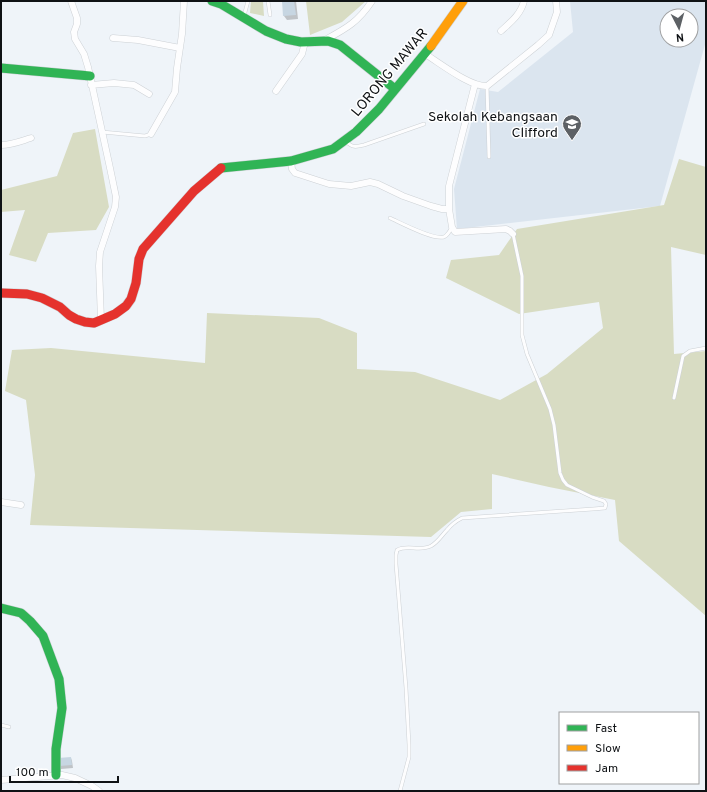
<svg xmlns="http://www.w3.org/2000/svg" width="707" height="792" viewBox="0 0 707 792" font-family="Overpass,sans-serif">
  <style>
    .built { fill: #dbe5ef; fill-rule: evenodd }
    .green { fill: #d8dcc3 }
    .shadow { fill: #0003 }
    .building { fill: #c7d6e2 }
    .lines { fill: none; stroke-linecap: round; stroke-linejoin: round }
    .lane-casing { stroke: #cdd1d5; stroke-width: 4 }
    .street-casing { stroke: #cdd1d5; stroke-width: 7 }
    .fast-casing { stroke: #cdd1d5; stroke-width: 10 }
    .slow-casing { stroke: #cdd1d5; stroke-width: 10 }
    .jam-casing { stroke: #cdd1d5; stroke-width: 10 }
    .lane { stroke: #fdfdfe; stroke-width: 3 }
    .street { stroke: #fdfdfe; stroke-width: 6 }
    .fast { stroke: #30b455; stroke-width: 9 }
    .slow { stroke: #ff9f0a; stroke-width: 9 }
    .jam { stroke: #e5322d; stroke-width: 9 }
    .labels { text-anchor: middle; stroke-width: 3; stroke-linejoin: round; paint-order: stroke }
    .street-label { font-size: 14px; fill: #0f1215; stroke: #fff }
    .poi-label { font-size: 14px; fill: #0f1215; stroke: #fff; text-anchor: end }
  </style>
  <rect width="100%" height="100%" fill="#eff4f9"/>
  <!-- built -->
  <path class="built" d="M570,1H706V41L660,206L457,229L454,189L480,89L498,92L573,32ZM667,16H691V40H667Z"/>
  <!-- green -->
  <path class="green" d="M251,1H263L264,16L250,13Z
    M306,1H366L342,22L310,35Z
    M95,129L109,207L96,230L48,233L36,262L9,255L25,210L1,212V190L57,176L73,133Z
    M679,159L706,167V255L671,247L674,354L706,351V616L619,541L615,500L549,487L492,474V509L461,512L431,537L30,525L35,475L26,400L5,391L12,350L51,348L205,363L207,313L319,318L357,333V369L415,372L500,400L547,374L603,328L599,302L519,314L446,278L451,260L499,255L517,229L664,205Z"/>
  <!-- shadow -->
  <path class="shadow" d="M283,1H296L298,19L287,20L284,16Z
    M71,758L72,761L73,768L61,769L60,766Z"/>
  <!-- building -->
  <path class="building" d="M282,1H294L296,15L283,16Z
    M71,757L72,765L59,766L58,758Z"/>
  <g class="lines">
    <!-- lane casing -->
    <g class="lane-casing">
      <path id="lane" d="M268,1L270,15
        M244,16L248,1
        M487,86L489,157
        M102,132L145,136L151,134
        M346,141C352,148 356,147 364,145L424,124
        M390,218C401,223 433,240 444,237C448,235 450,231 452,227
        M674,398L683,356L690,351L706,348
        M1,725L9,727
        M400,791L409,757V745L406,688L396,564V555L397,550C408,544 419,552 431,546C438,542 442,535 447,530C451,525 456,521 462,518L593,509L605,508L606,504L604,501L592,497L567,485L563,480L560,473L554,425L550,409L527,354L522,335V276L513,234"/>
    </g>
    <!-- street casing -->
    <g class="street-casing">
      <path id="street" d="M71,1L77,18V24L74,32L75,39L84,54L88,67L110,168L116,197L115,207L100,252L99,266L101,320
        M501,31C511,22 521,14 524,1
        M113,38L138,40L180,48
        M325,40C347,28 358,22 372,1
        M425,54C440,63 470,87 487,86L538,45L549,35L557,12L556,1
        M91,85L114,83L134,85L149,94
        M276,91L302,54L305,42
        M151,134L175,92L177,68L182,34L184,1
        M1,145C12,145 21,141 31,138
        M291,161L292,169L295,173L329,184L351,186L370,182L378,184L403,196L431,206L442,209H449L452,227L455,232L506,229L510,231L513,234
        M449,209V186L475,84
        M1,502L21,505
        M1,780L62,775L75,778L92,786L99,791"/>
    </g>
    <!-- fast casing -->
    <g class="fast-casing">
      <path id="fast" d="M212,1L221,4L266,31L286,39L301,42L328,41L340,45L395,89
        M1,68L90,76
        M221,168L291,161L333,149L356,132L379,109L431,46
        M1,608L21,613L30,621L43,636L59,679L62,708L56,749V775"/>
    </g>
    <!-- slow casing -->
    <g class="slow-casing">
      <path id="slow" d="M431,46L463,1"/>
    </g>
    <!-- jam casing -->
    <g class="jam-casing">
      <path id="jam" d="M1,293L27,294L42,298L60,307L69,315L76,319L85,322L94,323L115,314L126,306L131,299L136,283L139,259L143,249L194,191L221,168"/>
    </g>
    <!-- lane -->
    <use href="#lane" class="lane"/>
    <!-- street -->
    <use href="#street" class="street"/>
    <!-- fast -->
    <use href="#fast" class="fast"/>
    <!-- slow -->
    <use href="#slow" class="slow"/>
    <!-- jam -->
    <use href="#jam" class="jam"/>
  </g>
  <!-- icons -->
  <defs>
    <g id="school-pin" transform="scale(1)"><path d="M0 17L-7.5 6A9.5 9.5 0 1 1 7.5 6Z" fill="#5d6165" stroke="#fff"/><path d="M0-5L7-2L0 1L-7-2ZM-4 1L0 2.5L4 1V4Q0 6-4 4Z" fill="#fff"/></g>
  </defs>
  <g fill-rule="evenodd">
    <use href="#school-pin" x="572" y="124"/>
  </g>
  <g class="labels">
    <!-- street labels -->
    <g class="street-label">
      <text transform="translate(389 72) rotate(-50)" y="5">LORONG MAWAR</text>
    </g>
    <!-- poi labels -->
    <g class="poi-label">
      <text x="558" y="121">Sekolah Kebangsaan<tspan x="558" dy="16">Clifford</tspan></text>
    </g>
  </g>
  <!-- border -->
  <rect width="707" height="792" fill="none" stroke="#0f1215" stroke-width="4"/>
  <!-- legend -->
  <rect x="559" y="712" width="140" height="72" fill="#ffffff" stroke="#9fa0a1"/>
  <rect x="567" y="725" width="20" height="6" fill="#30b455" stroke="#9fa0a1"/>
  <text x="595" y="732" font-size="12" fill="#0f1215">Fast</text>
  <rect x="567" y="745" width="20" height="6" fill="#ff9f0a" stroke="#9fa0a1"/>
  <text x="595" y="752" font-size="12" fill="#0f1215">Slow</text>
  <rect x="567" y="765" width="20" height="6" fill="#e5322d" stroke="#9fa0a1"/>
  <text x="595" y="772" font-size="12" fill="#0f1215">Jam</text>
  <!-- north arrow -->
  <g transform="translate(679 28) rotate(174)"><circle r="19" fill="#ffffff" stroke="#9fa0a1"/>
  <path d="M0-3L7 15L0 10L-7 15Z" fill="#5d6165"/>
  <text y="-6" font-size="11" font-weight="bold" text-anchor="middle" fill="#0f1215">N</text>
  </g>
  <!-- scale -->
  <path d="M10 776v6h108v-6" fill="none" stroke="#0f1215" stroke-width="2"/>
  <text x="16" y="776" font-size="12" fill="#0f1215" stroke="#ffffff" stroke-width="3" paint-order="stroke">100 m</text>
</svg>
